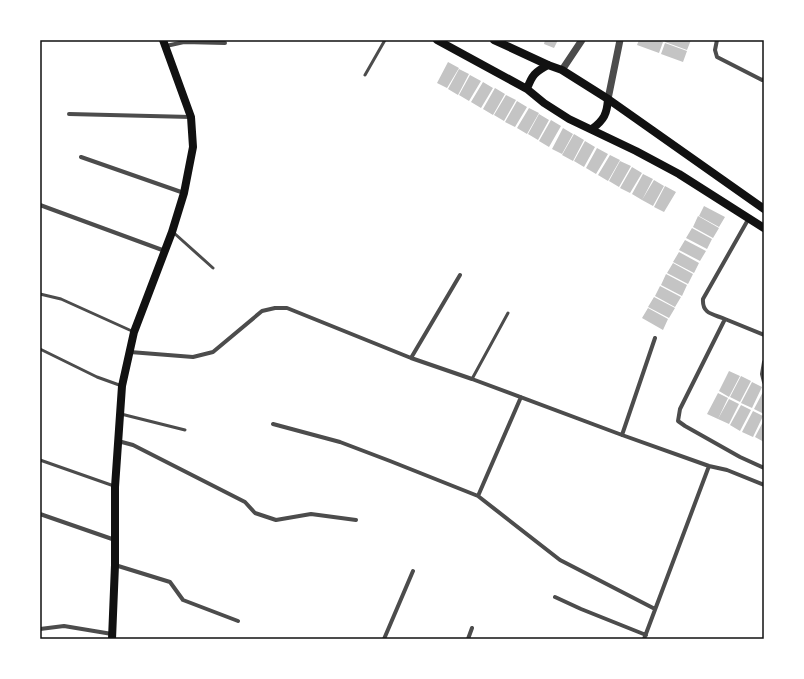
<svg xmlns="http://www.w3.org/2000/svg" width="804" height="679" viewBox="0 0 804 679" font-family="Quicksand,sans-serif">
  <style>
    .building { fill: #c4c4c4 }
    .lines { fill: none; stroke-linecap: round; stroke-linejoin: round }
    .service { stroke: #4c4c4c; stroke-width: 3 }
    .minor { stroke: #4c4c4c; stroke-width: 4 }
    .tertiary { stroke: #4c4c4c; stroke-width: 7 }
    .secondary { stroke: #111; stroke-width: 8 }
    .neatline { fill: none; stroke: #111; stroke-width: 1.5 }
  </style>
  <rect width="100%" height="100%" fill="#fff"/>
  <!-- building -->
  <path class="building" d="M545,40H558L554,48L544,44Z
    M639,40H657L663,42L659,53L637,45Z
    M666,40H691L687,50L665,42Z
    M665,43L687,51L683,62L661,54Z
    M448,62L459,68L447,88L437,83Z
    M459,69L469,74L458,95L448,89Z
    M470,75L481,81L469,101L459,95Z
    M483,82L493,88L481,108L471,102Z
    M495,88L505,94L493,115L483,109Z
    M506,95L516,100L504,121L494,115Z
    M517,101L527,107L515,127L505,122Z
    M529,108L539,113L527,134L517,128Z
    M539,114L549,120L538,140L528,134Z
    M551,120L561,126L549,147L539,141Z
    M563,128L573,134L562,154L552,149Z
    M574,134L584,140L573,161L562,155Z
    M585,141L595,147L584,167L574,161Z
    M597,148L608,154L596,174L586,168Z
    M610,155L620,160L608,181L598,175Z
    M620,161L631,166L619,187L609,181Z
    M632,167L642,173L630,193L620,188Z
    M643,174L653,179L642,200L632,194Z
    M654,180L664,186L653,206L642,200Z
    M665,186L676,192L664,212L654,207Z
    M704,206L725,217L719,227L699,216Z
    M698,216L719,228L713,238L693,227Z
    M692,228L712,239L707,249L686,238Z
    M685,240L706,251L700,261L679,250Z
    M679,252L699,263L694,273L673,262Z
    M673,263L693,274L688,284L667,273Z
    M666,274L687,285L682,296L661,285Z
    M660,286L681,297L675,307L655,296Z
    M654,297L675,308L669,318L648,307Z
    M648,308L668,319L663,330L642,318Z
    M729,371L740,376L729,397L719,391Z
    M741,376L751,381L740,402L730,397Z
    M752,382L762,387L752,408L741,403Z
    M764,390V414L754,409Z
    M718,393L728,398L718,419L707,414Z
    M729,399L739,404L729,424L718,419Z
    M741,405L751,410L740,431L730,425Z
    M753,411L763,416L753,437L742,432Z
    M764,420V442L755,437Z"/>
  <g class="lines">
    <!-- service -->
    <path class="service" d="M365,75L385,40
      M174,233L213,268
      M40,294L61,299L134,332
      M40,349L97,377L122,386
      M472,379L508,313
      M121,414L185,430
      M40,460L114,486"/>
    <!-- minor -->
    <path class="minor" d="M717,40L715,50L717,57L762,80L764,79
      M166,46L184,42L225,43
      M69,114L191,117
      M81,157L184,193
      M40,205L165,251
      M725,319C713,314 702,314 703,299L749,218
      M764,335L725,319L680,409L678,421L685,426L740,457L764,468
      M130,352L193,357L213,352L262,311L275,308H287L411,358L472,379L622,435L709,466L727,470L764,485
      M411,358L460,275
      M764,362L762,374L764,382
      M273,424L340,442L390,461L478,496L521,397
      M622,435L655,338
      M118,441L133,445L245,502L255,513L276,520L311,514L356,520
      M478,496L560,560L655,609
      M40,514L115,540
      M115,565L170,582L183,600L238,621
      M555,597L581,609L646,635
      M40,629L64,626L112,634
      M384,639L413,571
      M468,639L472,628
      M644,639L709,466"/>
    <!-- tertiary -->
    <path class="tertiary" d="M562,70L582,40
      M608,99L620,40"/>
    <!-- secondary -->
    <path class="secondary" d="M437,40L527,89L544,103L569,119L636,151L679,174L764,228
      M494,40L548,65L562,70L608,99L764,209
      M527,89C532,75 535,72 548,65
      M592,129C604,120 607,114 608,99
      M112,639L115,565V487L122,386L134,332L172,232L184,193L193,147L191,117L163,40"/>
  </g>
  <!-- border -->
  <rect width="804" height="679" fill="none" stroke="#ffffff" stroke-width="82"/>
  <rect x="41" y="41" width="722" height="597" class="neatline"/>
</svg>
